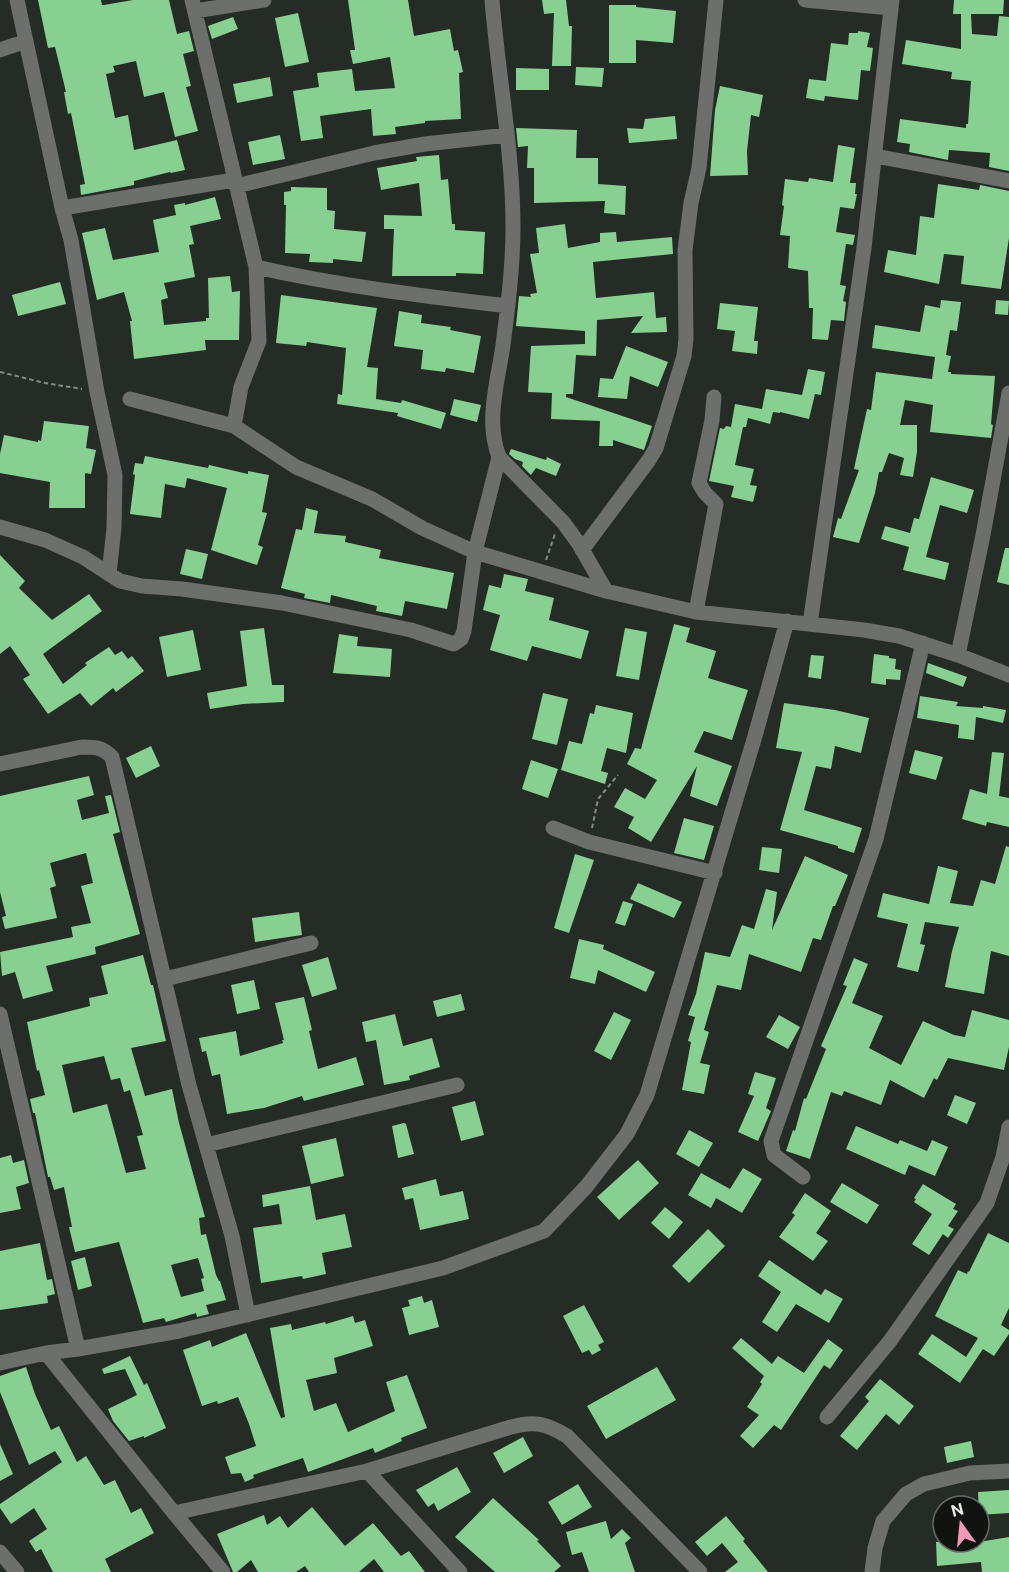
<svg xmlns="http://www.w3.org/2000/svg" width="1009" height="1572" viewBox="0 0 1009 1572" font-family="'Public Sans',sans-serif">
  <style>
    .building { fill: #87d092; fill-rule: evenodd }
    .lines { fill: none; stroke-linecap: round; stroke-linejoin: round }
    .path { stroke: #858a85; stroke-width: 2; stroke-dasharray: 4.5 3; stroke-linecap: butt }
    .minor { stroke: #6c6f6c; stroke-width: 15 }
  </style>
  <rect width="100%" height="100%" fill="#252b25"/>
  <!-- building -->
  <path class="building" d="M38,0H101L102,5H104L133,0H169L177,34L189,31L194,51L183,54L191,86L186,87L198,131L175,137L164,92L144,97L136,61L113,66L115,72L106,74L115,118L128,115L134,150L177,140L185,170L171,173L170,172L134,181V185L81,195L80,185L85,184L71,113L68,114L64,92H66L55,47L48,48Z
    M348,0H408L414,36L450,29L454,51L458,50L463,72L459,73L461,119L425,121V123L395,127L396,134L373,136L371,109L320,116L323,138L301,141L293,91L319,87L317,73L352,69L355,91L395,88L390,57L353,64L350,50H355Z
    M542,0H566L569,26H572L571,66H552L554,13L544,14Z
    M954,0H1004L1003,14H971L972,34L997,36L999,16L1009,17V171L989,167L990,153L949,150L948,160L909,152L910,144L897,142L900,119L966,128V124H968L971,81L951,79L952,72L902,64L906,40L961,49V14H953Z
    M609,5H636V7L676,11L673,43L636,40V63H609Z
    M298,13L309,62L285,67L275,18Z
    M233,17L238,29L212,39L208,26Z
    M858,31L870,33L867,47L873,48L870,71L861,70L858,100L825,96L824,101L806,98L809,79L826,81L831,43L848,45L849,33H858Z
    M576,67L604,68L602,87L575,85Z
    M516,68L549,69V90H516Z
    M270,77L273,96L237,103L233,84Z
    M720,86L763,95L759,117L751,115L747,151L748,175L710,176L715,110Z
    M675,116L677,139L629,143L627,128L643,129L645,119Z
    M516,128L577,130L576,158H598V184L626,186L625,215L604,213L605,201L534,203V168H527L528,146L518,147Z
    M280,135L285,159L253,165L248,142Z
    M838,145L855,148L850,183H856L855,194H857L854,209L840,207L836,232L855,235L853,245L846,244L840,285L846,286L843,301L846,302L844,321L831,320L828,340L812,339L813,308H809L808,271L788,268L790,236L780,235L784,206L782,205L785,179L808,182L809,178L833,182Z
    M439,155L441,180L448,179L452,224H455V230L485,232L483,274L456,273V276H392L394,229H384V215L422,216L419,183L381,190L377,168L417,161L416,157Z
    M938,184L979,190L980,185L1009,191V238L1001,289L961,284L964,256L944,254L939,284L884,272L888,250L916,255L920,216L934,218Z
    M291,187L327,188V210L335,211L334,229L366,232L362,262L333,259V263L309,262L310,254L285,253L286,205H284V192L291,191Z
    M215,197L221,219L190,226L194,244L189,245L195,277L164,283L168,298L161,300L164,325L206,321V318H209L208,278L230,276L232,292L240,291L239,340H205L206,350L134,359L130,321H132L124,292L97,300L82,233L105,228L113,260L159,252L153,220L176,215L174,205L185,203V205Z
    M565,224L568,248L600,242V233L616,232L617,242L672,237L673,254L593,262L596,298L654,292L656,318L666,317L667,332L631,333L643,316L597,320L596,356L576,355L573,394H566V397L652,426L644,450L613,440V446H599L600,421L551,419L552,393L528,392L531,346L585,344V331L516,326L519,296L531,297L530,294L537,293L530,254L539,253L536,228Z
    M60,282L66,304L18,316L12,295Z
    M281,295L377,308L367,367L378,368L376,399L401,403L402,400L446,413L441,429L397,416L398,413L337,404L338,394L342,395L346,348L307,342L306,346L276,343Z
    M941,300L961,302L957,331L950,330L946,355L951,356L948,372H951V374L995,376L991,424L993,425L991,438L930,432L933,405L905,400L900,425H917V452L913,477L900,475L904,458L889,453L882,472H879L875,493L859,543L833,537L838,518L841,519L859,470L854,469L867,409L871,410L876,372L932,379L935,357L872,348L875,325L920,332L925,305L940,308Z
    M996,300L1009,301L1008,315L995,314Z
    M720,303L758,307L754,341H758L757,354L732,351L735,331L717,329Z
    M399,311L422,315L421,323L451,327L450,330L481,336L474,373L446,368L445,372L421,369L423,350L394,346Z
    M626,346L668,362L658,387L630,376L627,399L598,397L600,378L613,379Z
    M808,369L825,372L821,395L815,394L809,419L780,412V413L773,412L770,424L748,418L746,427H743L735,465L754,469L750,485L757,486L753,502L731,497L734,486L709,481L720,428L724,429L726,426L731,427L735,404L762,409L766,389L802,395Z
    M454,399L481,405L477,422L450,415Z
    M44,421L89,426L86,448L96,450L91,474L85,473V508H49L50,482L0,473V454L4,435L38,442V440L41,441Z
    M511,449L546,460L547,457L561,464L556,476L536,468L531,475L522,466L523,462L515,459L509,454Z
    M145,456L208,468L209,465L248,474V471L269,475L262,512L267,513L258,545L263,547L257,565L211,550L227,488L187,478L185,488L165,484L161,518L130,514L135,475L133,474L135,463L143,464Z
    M931,477L974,490L967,513L940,505L926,557L949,563L945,580L903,570L909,547L881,539L885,526L910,533L914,518L919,519Z
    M306,508L318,511L314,533L346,536L345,542L381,550L379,558L454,573L447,609L405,601L402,616L376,611L377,606L331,595L330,603L304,598L305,594L281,588L296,529L302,530Z
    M1005,548H1009V585L997,582Z
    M186,549L208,554L202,579L180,574Z
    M0,555L25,581L19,588L52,620L89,594L102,611L43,654L63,684L87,665L85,663L109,647L115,655L122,651L128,659L132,656L144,671L116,692L113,688L91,706L80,693L48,714L23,679L30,675L10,646L0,654Z
    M504,574L528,579L525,591L554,598L549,620L589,631L581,659L532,646L527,661L490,650L500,615L483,610L489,585L501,588Z
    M674,624L690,628L686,642L716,651L708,678L748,690L732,740L704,731L694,752L732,766L717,806L690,796L697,766L651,842L628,828L634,817L614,807L625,788L645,799L657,780L627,764L635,748L641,749Z
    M264,628L272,685H284V702L243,704L210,709L207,693L247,686L240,631Z
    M625,628L647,632L639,680L616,676Z
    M193,630L201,670L167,677L159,637Z
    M339,634L358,637L357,646L392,649L390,677L333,673Z
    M874,654L889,656V658L896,659L895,669L901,670L900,680L886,679V685L871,683Z
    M811,655L824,656L821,679L808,677Z
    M928,663L967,677L963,687L926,673Z
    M543,693L568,699L557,745L532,739Z
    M920,696L958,702L956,706L983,708V706L1006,710L1003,723L976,717L974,740L958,738L959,725L917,718Z
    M784,703L835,710L869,718L861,753L835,746L831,769L816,766L804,810L862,828L854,853L838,848V846L780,830L802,752L776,748Z
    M596,705L633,713L626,753L607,748L601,771L608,773L605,784L561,770L569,741L582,744L590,713L594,714Z
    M151,746L160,766L136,778L126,758Z
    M915,750L943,757L936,780L909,773Z
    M992,752L1004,753L999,796L1009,798V827L987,822L986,826L962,819L970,789L987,794Z
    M531,760L558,769L548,798L522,789Z
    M89,776L94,795L77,800L82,820L109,813L105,796L111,795L120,832L113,834L140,934L95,947L96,954L46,966L53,991L23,999L15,972L2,976L0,952L73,937L71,927L91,923L81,886L93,883L86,853L50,863L56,886L50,888L57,918L5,929L2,917L6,916L0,892V796Z
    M684,818L714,826L704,860L674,853Z
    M1006,846L1009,847V956L991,951L984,994L945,987L952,951L959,927L925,922L920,944L925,945L918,972L897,967L908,924L877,917L883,893L929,904L938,866L958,871L950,903L973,906L981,880L995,884Z
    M762,847L782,849L779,873L759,870Z
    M575,854L594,860L569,933L554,928Z
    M805,856L848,875L835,906H833L821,940L813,938L801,972L749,954L741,990L717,985L704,1030L709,1032L700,1063L710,1065L704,1094L682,1090L691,1042L688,1041L695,1017L688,1015L696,994L705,952L730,957L742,925L754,929L766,889L777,892L772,930Z
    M638,883L682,902L674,918L630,899Z
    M623,901L633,904L625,926L615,923Z
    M299,912L302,935L255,942L252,918Z
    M579,939L604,945L603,949L655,972L646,992L598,970L595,984L570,978Z
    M143,955L151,985H153L166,1041L131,1048L145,1096L172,1089L179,1123L205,1217L199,1218L201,1235L206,1234L216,1275L219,1281H220L226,1300L206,1305L209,1314L197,1317L196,1313L166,1322L164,1318L143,1323L119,1242L75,1252L69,1227H72L64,1187L54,1190L50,1177H48L35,1113H33L30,1099L45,1095L39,1070L37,1071L27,1022L90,1006L89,998L108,994L101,966ZM104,1056L111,1080L120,1078L124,1092L130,1090L143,1135L137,1136L146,1169L126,1173L107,1104L73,1113L62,1065ZM198,1258L204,1278L201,1279L204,1291L181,1297L171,1265Z
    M328,957L337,989L312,997L302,965Z
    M854,958L868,964L852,1003L883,1016L869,1048L901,1065L923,1021L954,1035L965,1037L972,1010L1009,1020V1047L1004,1070L948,1058L937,1080L934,1078L924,1098L890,1080L881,1105L844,1091L842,1096L831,1092L810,1159L786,1151L793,1130L795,1131L804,1098L806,1099L826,1049L821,1046L847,986L843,985Z
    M254,980L260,1009L237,1014L231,985Z
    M461,994L465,1010L437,1017L433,1001Z
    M304,997L312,1030L309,1031L318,1069L356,1057L364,1085L304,1101L302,1096L264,1108L227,1114L220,1074L212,1076L206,1051L202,1052L199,1038L236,1031L240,1056L283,1043L282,1040H284L275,1003Z
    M614,1012L631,1020L611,1060L594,1051Z
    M395,1014L403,1046L432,1038L440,1067L409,1076L410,1080L384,1085L376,1040L366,1042L362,1022Z
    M779,1015L800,1027L788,1049L766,1037Z
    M755,1072L776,1078L766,1108L771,1111L758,1141L738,1132L754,1096L748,1094Z
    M955,1095L976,1103L967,1124L947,1115Z
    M475,1101L484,1135L461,1141L452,1107Z
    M404,1123L406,1124L414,1154L398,1158L392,1126Z
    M856,1126L898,1144L900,1140L927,1151L932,1140L948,1147L935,1176L909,1165L905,1175L846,1149Z
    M689,1130L713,1143L699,1167L676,1154Z
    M336,1138L344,1176L311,1184L302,1146Z
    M11,1155L13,1163L24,1160L29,1183L16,1187L21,1209L0,1213V1158Z
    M638,1160L659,1183L619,1220L597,1197Z
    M743,1168L762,1179L742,1213L716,1198L711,1208L688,1195L701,1173L730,1189Z
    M436,1179L440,1196L463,1191L469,1219L420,1230L413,1198L405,1200L402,1188Z
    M842,1183L879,1205L867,1224L830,1202Z
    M923,1184L956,1204L953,1209L958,1211L948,1226L954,1229L948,1238L943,1234L929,1255L912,1244L932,1214L914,1202L916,1199L914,1198Z
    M310,1186L316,1220L345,1214L352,1247L322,1253L326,1274L303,1279L302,1276L261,1283L253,1228L282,1224L279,1204L263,1207L262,1195Z
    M805,1193L831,1211L816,1233L828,1241L813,1261L779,1237L795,1215L792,1213Z
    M665,1207L683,1222L669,1239L651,1223Z
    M708,1229L725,1246L689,1283L672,1266Z
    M988,1233L1009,1243V1308L1001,1325L1009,1330V1334L994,1356L983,1349L960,1383L918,1354L932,1334L966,1357L978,1338L935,1316L958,1270L967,1274L968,1271L969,1272Z
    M40,1243L47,1280L52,1279L55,1294L47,1296L48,1303L0,1310V1251Z
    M85,1257L92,1286L78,1290L71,1261Z
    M769,1260L821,1295L825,1289L843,1299L829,1323L796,1304L777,1332L762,1322L781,1292L758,1276Z
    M422,1296L424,1303L432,1300L439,1327L409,1335L402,1308L410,1306L408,1300Z
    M584,1305L604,1342L598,1345L601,1350L592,1355L589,1350L582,1353L563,1316Z
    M353,1316L355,1323L365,1320L373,1346L334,1358L337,1373L306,1380L314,1411L336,1403L348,1432L395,1411L386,1382L407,1375L427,1428L401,1438L402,1441L375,1453L373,1448L308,1472L303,1458L253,1475L254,1478L245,1482L241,1473L231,1474L225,1457L256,1446L249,1424L238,1397L218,1404L217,1401L202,1406L183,1350L210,1340L212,1347L246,1333L281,1418L285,1417L270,1328L291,1324L292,1330L325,1322L326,1324Z
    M741,1338L772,1364L778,1356L804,1373L828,1339L843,1350L830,1369L824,1365L781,1430L774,1425L753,1448L740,1436L759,1415L747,1407L762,1384L760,1382L764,1376L732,1348Z
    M130,1356L144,1385L147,1383L166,1428L144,1438V1436L129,1441L113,1421L108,1409L137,1395L125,1369L104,1374L102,1369Z
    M26,1367L35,1394L51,1430L59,1426L77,1462L86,1456L104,1485L115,1480L131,1513L141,1508L154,1533L105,1559L111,1572H53L41,1549L36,1552L29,1541L47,1529L34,1508L11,1524L0,1508V1504L62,1462L55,1451L29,1465L0,1392V1376Z
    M657,1367L676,1400L606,1439L587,1406Z
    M880,1379L914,1406L899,1425L886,1414L857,1450L840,1436L869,1401L865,1397Z
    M523,1437L533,1456L504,1473L493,1453Z
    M971,1441L974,1457L947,1463L944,1447Z
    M0,1444L13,1474L0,1481Z
    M457,1467L471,1492L438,1511L434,1503L428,1507L416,1490Z
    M578,1484L592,1507L562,1525L548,1502Z
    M1009,1490V1513L979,1515L978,1492Z
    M493,1498L539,1540L537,1541L561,1566L554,1572H495L455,1537Z
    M312,1507L345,1546L373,1523L401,1556L409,1551L425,1572H384L374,1559L359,1572H309L305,1566L296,1572H258L251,1560L237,1572H233L217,1534L264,1515L267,1525L280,1516L288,1528Z
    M726,1516L745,1539L743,1541L768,1572H725L738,1562L722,1543L707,1556L695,1542Z
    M606,1521L611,1539L622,1529L631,1538L625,1543L635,1572H589L582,1552L572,1555L566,1532Z
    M1009,1537V1572H982L981,1562L937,1566L936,1542H979Z"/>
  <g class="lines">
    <!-- path -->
    <path class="path" d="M0,372L45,383L82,389
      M546,560L555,534
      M592,828L598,799L618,775"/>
    <!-- minor -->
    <path class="minor" d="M17,0L62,208L234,180
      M192,0L256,267L259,341L241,387L234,426L296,467L372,499L422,528L475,552L606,591L696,612L864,630L899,636L958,655L1009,675
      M492,0C498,75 513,151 513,227C513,266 508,306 503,345C498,381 485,421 499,457L563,522L579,544L606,591
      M805,0L891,8
      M195,11L264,0
      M0,50L26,41
      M875,156L1009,181
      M236,186L374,153L425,144L507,135
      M62,208L71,240L97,392L115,475L114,528L109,574
      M256,267C339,286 423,296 508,306
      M130,399L234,426
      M0,527L45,540L83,557L120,581L142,586L182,589L282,603L411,630L454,644L461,639L464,631L475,552L499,457
      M582,550L649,460L656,448L684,356L686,339L685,250L691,203L699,168L716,0
      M696,612L716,504L705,493L699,483L712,420L714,397
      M810,624L864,248L892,0
      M958,655L983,535L1009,393
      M0,764L82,747C95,747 102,747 112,757L189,1085L232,1236L248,1315
      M553,828L589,842L715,873
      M165,979L311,943
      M0,1014L78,1349
      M206,1145L457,1085
      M803,1177L774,1155L771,1141L876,839L923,643
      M46,1353L174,1513L223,1572
      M0,1363L46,1353L78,1349L179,1331L443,1268L544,1231L586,1187L627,1134L647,1095L755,736L787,621
      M827,1417L890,1341L987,1203L1003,1157L1009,1127
      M367,1471L460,1572
      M174,1513L367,1471L511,1427C535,1421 545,1423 567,1436L700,1572
      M0,1552L17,1572
      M872,1572L875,1548L883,1521L906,1494L924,1484L970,1473L1009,1471"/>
  </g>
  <!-- north arrow -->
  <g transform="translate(961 1524) rotate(345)"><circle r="28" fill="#101310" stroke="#676a67" stroke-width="1.5"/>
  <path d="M0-4.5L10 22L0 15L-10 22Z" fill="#f09ab7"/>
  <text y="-9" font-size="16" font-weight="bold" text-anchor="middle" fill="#e9ede9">N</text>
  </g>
</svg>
